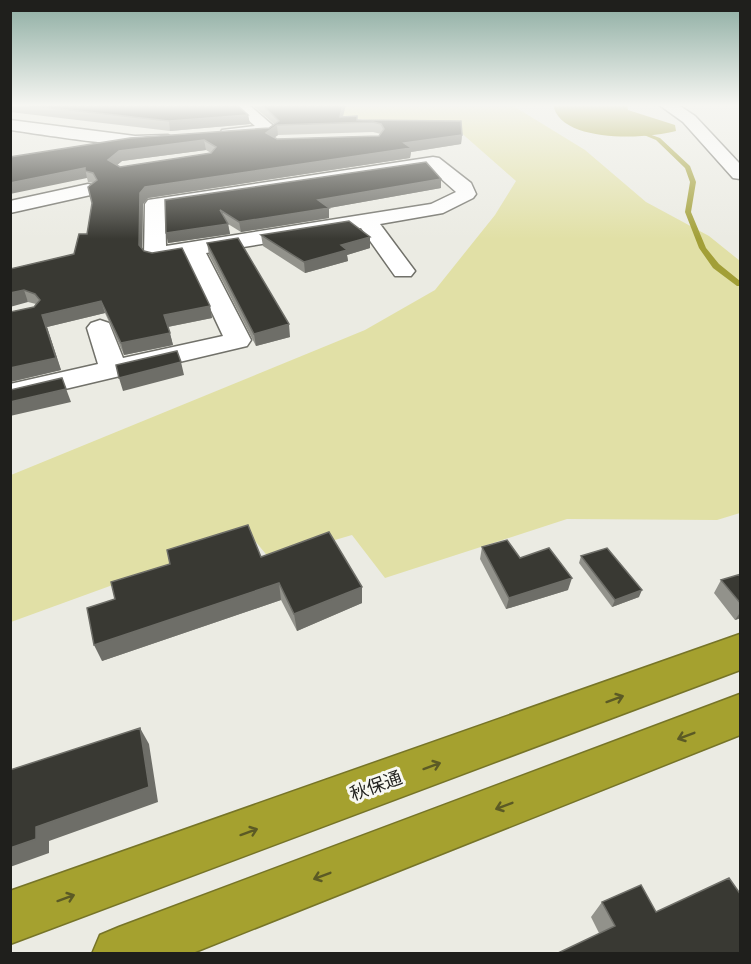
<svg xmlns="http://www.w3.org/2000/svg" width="751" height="964" viewBox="0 0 751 964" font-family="Roboto,'Noto Sans JP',sans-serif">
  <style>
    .green { fill: #e1e0a6 }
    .water { fill: #a29f37 }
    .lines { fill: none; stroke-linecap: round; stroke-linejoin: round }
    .stream { fill: #a29f37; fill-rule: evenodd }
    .minor-casing { stroke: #71716a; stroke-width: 3 }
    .highway-casing { stroke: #767428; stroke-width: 3 }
    .minor { fill: #fff; fill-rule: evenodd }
    .highway { fill: #a5a12f; fill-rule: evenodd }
    .wall { fill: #92928b; fill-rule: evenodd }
    .shaded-wall { fill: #6e6e68 }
    .building { fill: #393933; stroke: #6e6e68; stroke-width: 1.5; fill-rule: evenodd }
    .oneway { stroke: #5b5a25 }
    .labels { text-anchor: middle; stroke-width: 6; stroke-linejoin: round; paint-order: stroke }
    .near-street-label { font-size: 18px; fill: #1f1f1c; stroke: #f8f8f1 }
  </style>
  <rect width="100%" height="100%" fill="#ebebe3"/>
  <!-- green -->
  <path class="green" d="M329,104H510L585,150L646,202L709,236L740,261V513L717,520L567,519L385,578L352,535L270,559L250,535L11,622V475L365,330L435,290L495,215L516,181L458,130L333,116Z"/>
  <!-- water -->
  <path class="water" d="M553,104H627L628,110L675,125L676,131C648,139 559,144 553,104Z"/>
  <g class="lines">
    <!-- stream -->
    <path class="stream" d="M632,128L660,138L690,166L696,182L691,212L706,248L719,264L740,281V286H737L713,268L699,248L685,212L690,182L685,168L656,140L632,130Z"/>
    <!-- minor casing -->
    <g class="minor-casing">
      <path id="minor" d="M230,104H248L278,130L270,135L222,138L220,134L222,130L255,126Z
        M658,104H677L695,116L740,164V179L733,178L683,122Z
        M10,120L135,136L168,135L177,140C165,156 35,133 10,130Z
        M433,157L439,158L471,183L476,194L473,198L443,213L380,224L415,271L411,276H395L361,228L206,253L251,340L247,346L10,402V384L98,364L87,328L91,323L100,320L109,323L123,358L223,336L186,257L155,262L147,260L144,255L145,204L148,200ZM429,168L456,192L431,204L166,246L165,208Z
        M88,184L95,186L98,190L95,194L10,213V201Z"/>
    </g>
    <!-- highway casing -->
    <g class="highway-casing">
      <path id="highway" d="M740,634V670L10,944V891Z
        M740,694V735L190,954H92L100,935L119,927Z"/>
    </g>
    <!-- minor -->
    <use href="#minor" class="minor"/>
    <!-- highway -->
    <use href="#highway" class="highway"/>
  </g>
  <!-- wall -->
  <path class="wall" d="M10,104H236L248,115L250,124L170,131L10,112Z
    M251,104H346L343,117L462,135L461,144L411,152L410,158L148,198L143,204L142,249L210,306L212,318L168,327L173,345L124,355L105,313L47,327L61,370L10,382V312L34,307L36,304L28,302L10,269L74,254L87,234L92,203L93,183L88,182L87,178L10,157L269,128L274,124ZM373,132L381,134L379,136L277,139L274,138L278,135ZM206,150L211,153L120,167L117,165L122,161Z
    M441,179V188L329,208V218L241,232L228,224L230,234L168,243L165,200Z
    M261,235L370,237V248L347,255L348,261L305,273L263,246Z
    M207,243L290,337L256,346L209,255Z
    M482,547L520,558L568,590L506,609L480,559Z
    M581,556L639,597L612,607L579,563Z
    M261,557L362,587V603L297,631L281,600L102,661L115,599Z
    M741,574V618L735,620L714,593L721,580Z
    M602,902L656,912L599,933L591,917Z"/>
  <!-- shaded-wall -->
  <path class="shaded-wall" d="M343,104H346L341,123L340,117Z
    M248,115L250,124L170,131L169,121Z
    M277,125L278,135L267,143L266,133Z
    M462,135L461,144L411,152L410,158L148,198L143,204L142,256L139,245L140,193L145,187L404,143Z
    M204,140L206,150L122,161L111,170L108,160L119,151Z
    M85,168L87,178L10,194V183Z
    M441,179V188L329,208V218L241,232L239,222L318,200Z
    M228,224L230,234L168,243L166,233Z
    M370,237V248L347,255L348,261L305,273L304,262L341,245Z
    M24,290L28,302L10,307V293Z
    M101,301L105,313L47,327L61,370L10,382V368L42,315Z
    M210,306L212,318L167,327L164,315Z
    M289,324L290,337L256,346L254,334Z
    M170,333L173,345L124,355L121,343Z
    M181,362L184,375L123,391L119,378Z
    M62,378L71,402L10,416V402Z
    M572,578L568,590L506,609L509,598Z
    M279,583L281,600L102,661L94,645Z
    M362,587V603L297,631L294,614Z
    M642,590L639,597L612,607L615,600Z
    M741,611V618L735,620Z
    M140,728L149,744L158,802L49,841V853L10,867V848L36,827Z"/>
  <!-- building -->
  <path class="building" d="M15,104H236L248,115L169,121Z
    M261,104H343L340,117L357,116V120L461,121L462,135L404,143L411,148L145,187L140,193L139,245L144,251L152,253L182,248L210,306L164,315L170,333L121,343L101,301L42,315L56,358L10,368V312L34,307L40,300L35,294L24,290L10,293V269L74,254L79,234H87L92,203L88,187L97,180L93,173L85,171V168L10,183V157L130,138L269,128L279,121ZM373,122L381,124L384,129L379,136L277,139L266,133L277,125ZM204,140L216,147L211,153L120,167L108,160L119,151Z
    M426,162L441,179L318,200L329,208L239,222L220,210L228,224L166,233L165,200Z
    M349,221L370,237L341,245L347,250L304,262L261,235Z
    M238,238L289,324L254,334L207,243Z
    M177,351L181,362L119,378L116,365Z
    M62,378L66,389L10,402V390Z
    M248,525L261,557L329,532L362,587L294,614L279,583L94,645L87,608L115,599L111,582L170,564L167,550Z
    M507,540L520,558L549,548L572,578L509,598L482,547Z
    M607,548L642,590L615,600L581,556Z
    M741,574V604L721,580Z
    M140,728L149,787L36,827V839L10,848V770Z
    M729,878L741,895V954H556L615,926L602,902L641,885L656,912Z"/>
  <!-- one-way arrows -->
  <defs><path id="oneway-shaft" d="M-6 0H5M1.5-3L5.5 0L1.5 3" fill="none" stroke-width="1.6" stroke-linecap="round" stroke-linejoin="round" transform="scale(1.5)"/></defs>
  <g class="oneway">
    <use href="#oneway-shaft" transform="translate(615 699) rotate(-20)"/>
    <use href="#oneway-shaft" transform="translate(686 736) rotate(159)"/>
    <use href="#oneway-shaft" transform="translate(432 766) rotate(-20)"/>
    <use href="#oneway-shaft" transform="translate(504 806) rotate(159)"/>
    <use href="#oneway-shaft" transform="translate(249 832) rotate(-20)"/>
    <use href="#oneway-shaft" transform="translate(322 876) rotate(159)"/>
    <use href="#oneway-shaft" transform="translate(66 898) rotate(-20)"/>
  </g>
  <!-- sky -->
  <linearGradient id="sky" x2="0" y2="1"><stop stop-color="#8caca1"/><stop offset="0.44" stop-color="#f6f6f2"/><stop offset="1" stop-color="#f6f6f2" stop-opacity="0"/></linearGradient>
  <rect width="751" height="239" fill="url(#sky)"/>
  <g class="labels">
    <!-- near-street labels -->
    <g class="near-street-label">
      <text transform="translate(376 786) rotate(-20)" y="6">秋保通</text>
    </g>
  </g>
  <!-- border -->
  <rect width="751" height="964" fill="none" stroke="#1f1f1c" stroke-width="24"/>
</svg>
